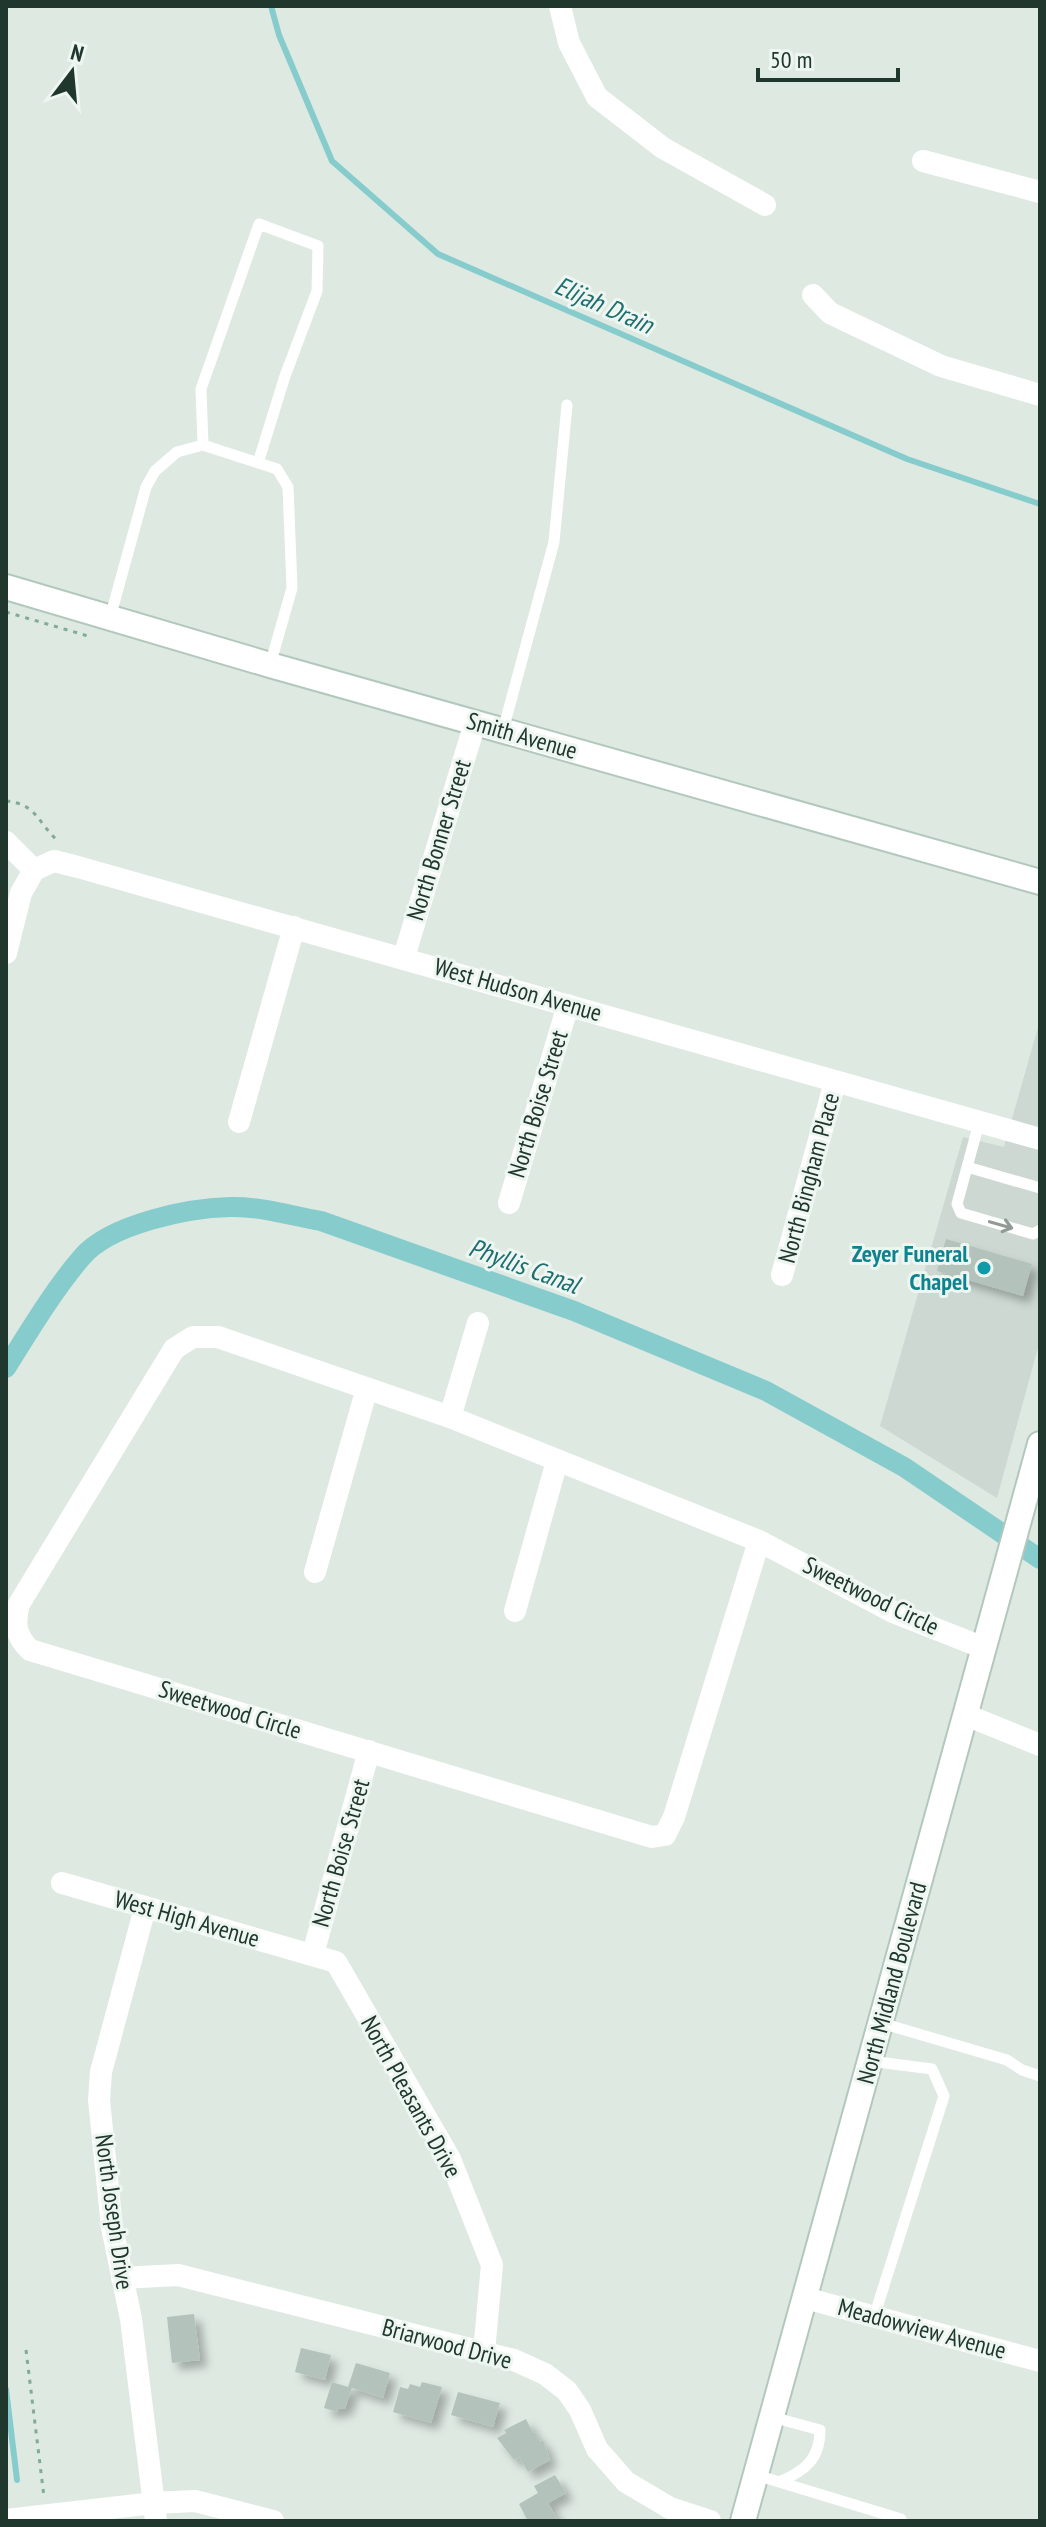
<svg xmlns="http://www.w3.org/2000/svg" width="1046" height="2527" viewBox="0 0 1046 2527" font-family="'PT Sans Narrow',sans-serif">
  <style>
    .built { fill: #ccd8d1 }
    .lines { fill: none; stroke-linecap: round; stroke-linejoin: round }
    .stream { stroke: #87cccc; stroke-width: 6 }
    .canal { stroke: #87cccc; stroke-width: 20 }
    .building { fill: #b3c3bb; filter: url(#shadow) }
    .secondary-casing { stroke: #b2c8bd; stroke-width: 28 }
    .path { stroke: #7fab97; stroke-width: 3; stroke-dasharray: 4 6; stroke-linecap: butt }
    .lane { stroke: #fff; stroke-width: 11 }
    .street { stroke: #fff; stroke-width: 22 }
    .secondary { stroke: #fff; stroke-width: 24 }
    .oneway { stroke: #909b96 }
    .culture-dot { fill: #0f9aa8; stroke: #eef6f1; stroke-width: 3 }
    .labels { text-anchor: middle; stroke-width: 6; stroke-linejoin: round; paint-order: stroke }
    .street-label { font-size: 24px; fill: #20372e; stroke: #eef6f1 }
    .culture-label { font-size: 24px; font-weight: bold; fill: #0d838f; stroke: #eef6f1; text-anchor: end }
    .water-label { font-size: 26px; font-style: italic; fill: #1e6e70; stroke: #eef6f1 }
  </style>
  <defs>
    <filter id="shadow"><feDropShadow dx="7" dy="7" stdDeviation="4" flood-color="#0004"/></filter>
  </defs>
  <rect width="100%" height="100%" fill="#dee9e2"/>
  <!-- built -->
  <path class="built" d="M1040,1020V1340L997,1498L880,1426L963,1137L1004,1147Z"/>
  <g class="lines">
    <!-- stream -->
    <path class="stream" d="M271,6L279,35L332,161L438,254L907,459L1040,504
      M6,2389L17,2480"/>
    <!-- canal -->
    <path class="canal" d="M6,1368C28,1333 55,1288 82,1257C110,1224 188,1208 230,1207C260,1206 292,1216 321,1221L574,1311L766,1391L904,1467L1040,1559"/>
  </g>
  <!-- building -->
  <path class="building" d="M946,1239L1032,1264L1023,1296L937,1271Z
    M194,2314L200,2360L172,2363L167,2317Z
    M301,2348L331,2355L325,2380L295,2372Z
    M356,2363L390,2373L383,2398L352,2388L345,2409L338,2408L337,2412L324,2408L332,2382L348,2387Z
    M422,2382L442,2387L431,2423L393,2412L400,2387L408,2389L410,2384L420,2387Z
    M458,2392L500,2403L493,2427L451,2415Z
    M526,2419L533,2433L535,2432L540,2442L543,2440L550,2460L528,2472L519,2457L514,2460L497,2438L506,2433L504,2430Z
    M555,2475L566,2493L548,2503L558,2521H528L519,2504L538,2493L534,2486Z"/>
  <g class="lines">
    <!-- secondary casing -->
    <g class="secondary-casing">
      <path id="secondary" d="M6,587L270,665L1040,882
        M743,2521L1040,1444"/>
    </g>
    <!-- path -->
    <path class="path" d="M6,612L88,636
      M6,801C37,804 37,822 57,840
      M26,2350L44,2497"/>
    <!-- lane -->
    <path class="lane" d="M203,445L201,389L259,224L318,246L317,291L285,376L258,463
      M110,618L146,487L155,471L177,452L203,445L277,469L288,487L292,588L270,665
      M503,730L554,542L567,405
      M979,1123L957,1204L961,1213L1033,1234L1040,1230
      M967,1167L1040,1188
      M881,2023L1007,2060L1022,2070L1040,2076
      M870,2061L932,2069L944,2096L874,2317
      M772,2417L820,2430C820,2459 805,2471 779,2482
      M756,2475L901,2519"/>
    <!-- street -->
    <path class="street" d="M560,6L569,43L597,97L663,148L765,205
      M923,161L1040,192
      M813,295L830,313L941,366L1040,395
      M6,842L34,870
      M34,870L54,861L78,867L1040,1139
      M6,953L21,893L34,870
      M404,957L475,723
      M239,1122L294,927
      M509,1203L568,1005
      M782,1275L835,1082
      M450,1417L478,1323
      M759,1541L674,1817L665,1835L652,1837L30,1650C15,1635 14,1624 19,1604L174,1349L193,1337H218L450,1417L759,1541L893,1612L984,1648
      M315,1572L367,1388
      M515,1611L557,1461
      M966,1715L1040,1745
      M62,1883L336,1962L450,2159L492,2265L484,2352
      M145,1908L101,2072L99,2100L112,2227L131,2319L156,2521
      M313,1954L369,1751
      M122,2278L178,2275L514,2360L545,2374L567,2391L580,2410L597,2449L626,2482L670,2508L710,2521
      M805,2298L1040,2361
      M6,2520L154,2503L195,2501L273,2521"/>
    <!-- secondary -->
    <use href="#secondary" class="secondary"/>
  </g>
  <!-- one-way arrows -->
  <defs><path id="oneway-shaft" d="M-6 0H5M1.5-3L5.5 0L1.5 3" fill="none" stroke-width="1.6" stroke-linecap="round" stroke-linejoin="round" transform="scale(2)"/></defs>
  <use class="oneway" href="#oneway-shaft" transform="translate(1001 1225) rotate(16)"/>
  <!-- markers -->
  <circle class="culture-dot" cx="984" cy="1268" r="8"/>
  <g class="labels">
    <!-- street labels -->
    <g class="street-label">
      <text transform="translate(522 736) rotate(16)" y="8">Smith Avenue</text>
      <text transform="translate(439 840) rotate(-73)" y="8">North Bonner Street</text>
      <text transform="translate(518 990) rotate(16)" y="8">West Hudson Avenue</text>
      <text transform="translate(538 1104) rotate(-73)" y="8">North Boise Street</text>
      <text transform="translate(809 1178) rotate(-75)" y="8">North Bingham Place</text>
      <text transform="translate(871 1596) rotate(26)" y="8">Sweetwood Circle</text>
      <text transform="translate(230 1710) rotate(17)" y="8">Sweetwood Circle</text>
      <text transform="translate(341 1853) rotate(-74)" y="8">North Boise Street</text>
      <text transform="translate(187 1919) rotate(16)" y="8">West High Avenue</text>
      <text transform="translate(892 1983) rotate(-75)" y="8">North Midland Boulevard</text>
      <text transform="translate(411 2097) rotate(61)" y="8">North Pleasants Drive</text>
      <text transform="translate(114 2212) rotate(82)" y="8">North Joseph Drive</text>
      <text transform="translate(922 2329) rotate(15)" y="8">Meadowview Avenue</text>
      <text transform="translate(447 2344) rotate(15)" y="8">Briarwood Drive</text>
    </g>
    <!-- culture labels -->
    <g class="culture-label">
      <text x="968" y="1262">Zeyer Funeral<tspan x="968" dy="28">Chapel</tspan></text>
    </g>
    <!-- water labels -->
    <g class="water-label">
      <text transform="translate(604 305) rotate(24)" y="9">Elijah Drain</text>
      <text transform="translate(524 1266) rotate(20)" y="9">Phyllis Canal</text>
    </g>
  </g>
  <!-- border -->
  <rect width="1046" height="2527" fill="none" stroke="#20372e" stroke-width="16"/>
  <!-- north arrow -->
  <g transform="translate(72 72) rotate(16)" stroke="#eef6f1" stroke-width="6" paint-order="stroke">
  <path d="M0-6L14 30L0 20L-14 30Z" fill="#20372e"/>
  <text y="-12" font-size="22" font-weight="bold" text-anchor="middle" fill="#20372e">N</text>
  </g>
  <!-- scale -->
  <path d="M758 68v12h140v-12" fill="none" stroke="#20372e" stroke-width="4"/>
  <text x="770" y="68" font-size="24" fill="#20372e" stroke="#eef6f1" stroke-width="6" paint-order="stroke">50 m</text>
</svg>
